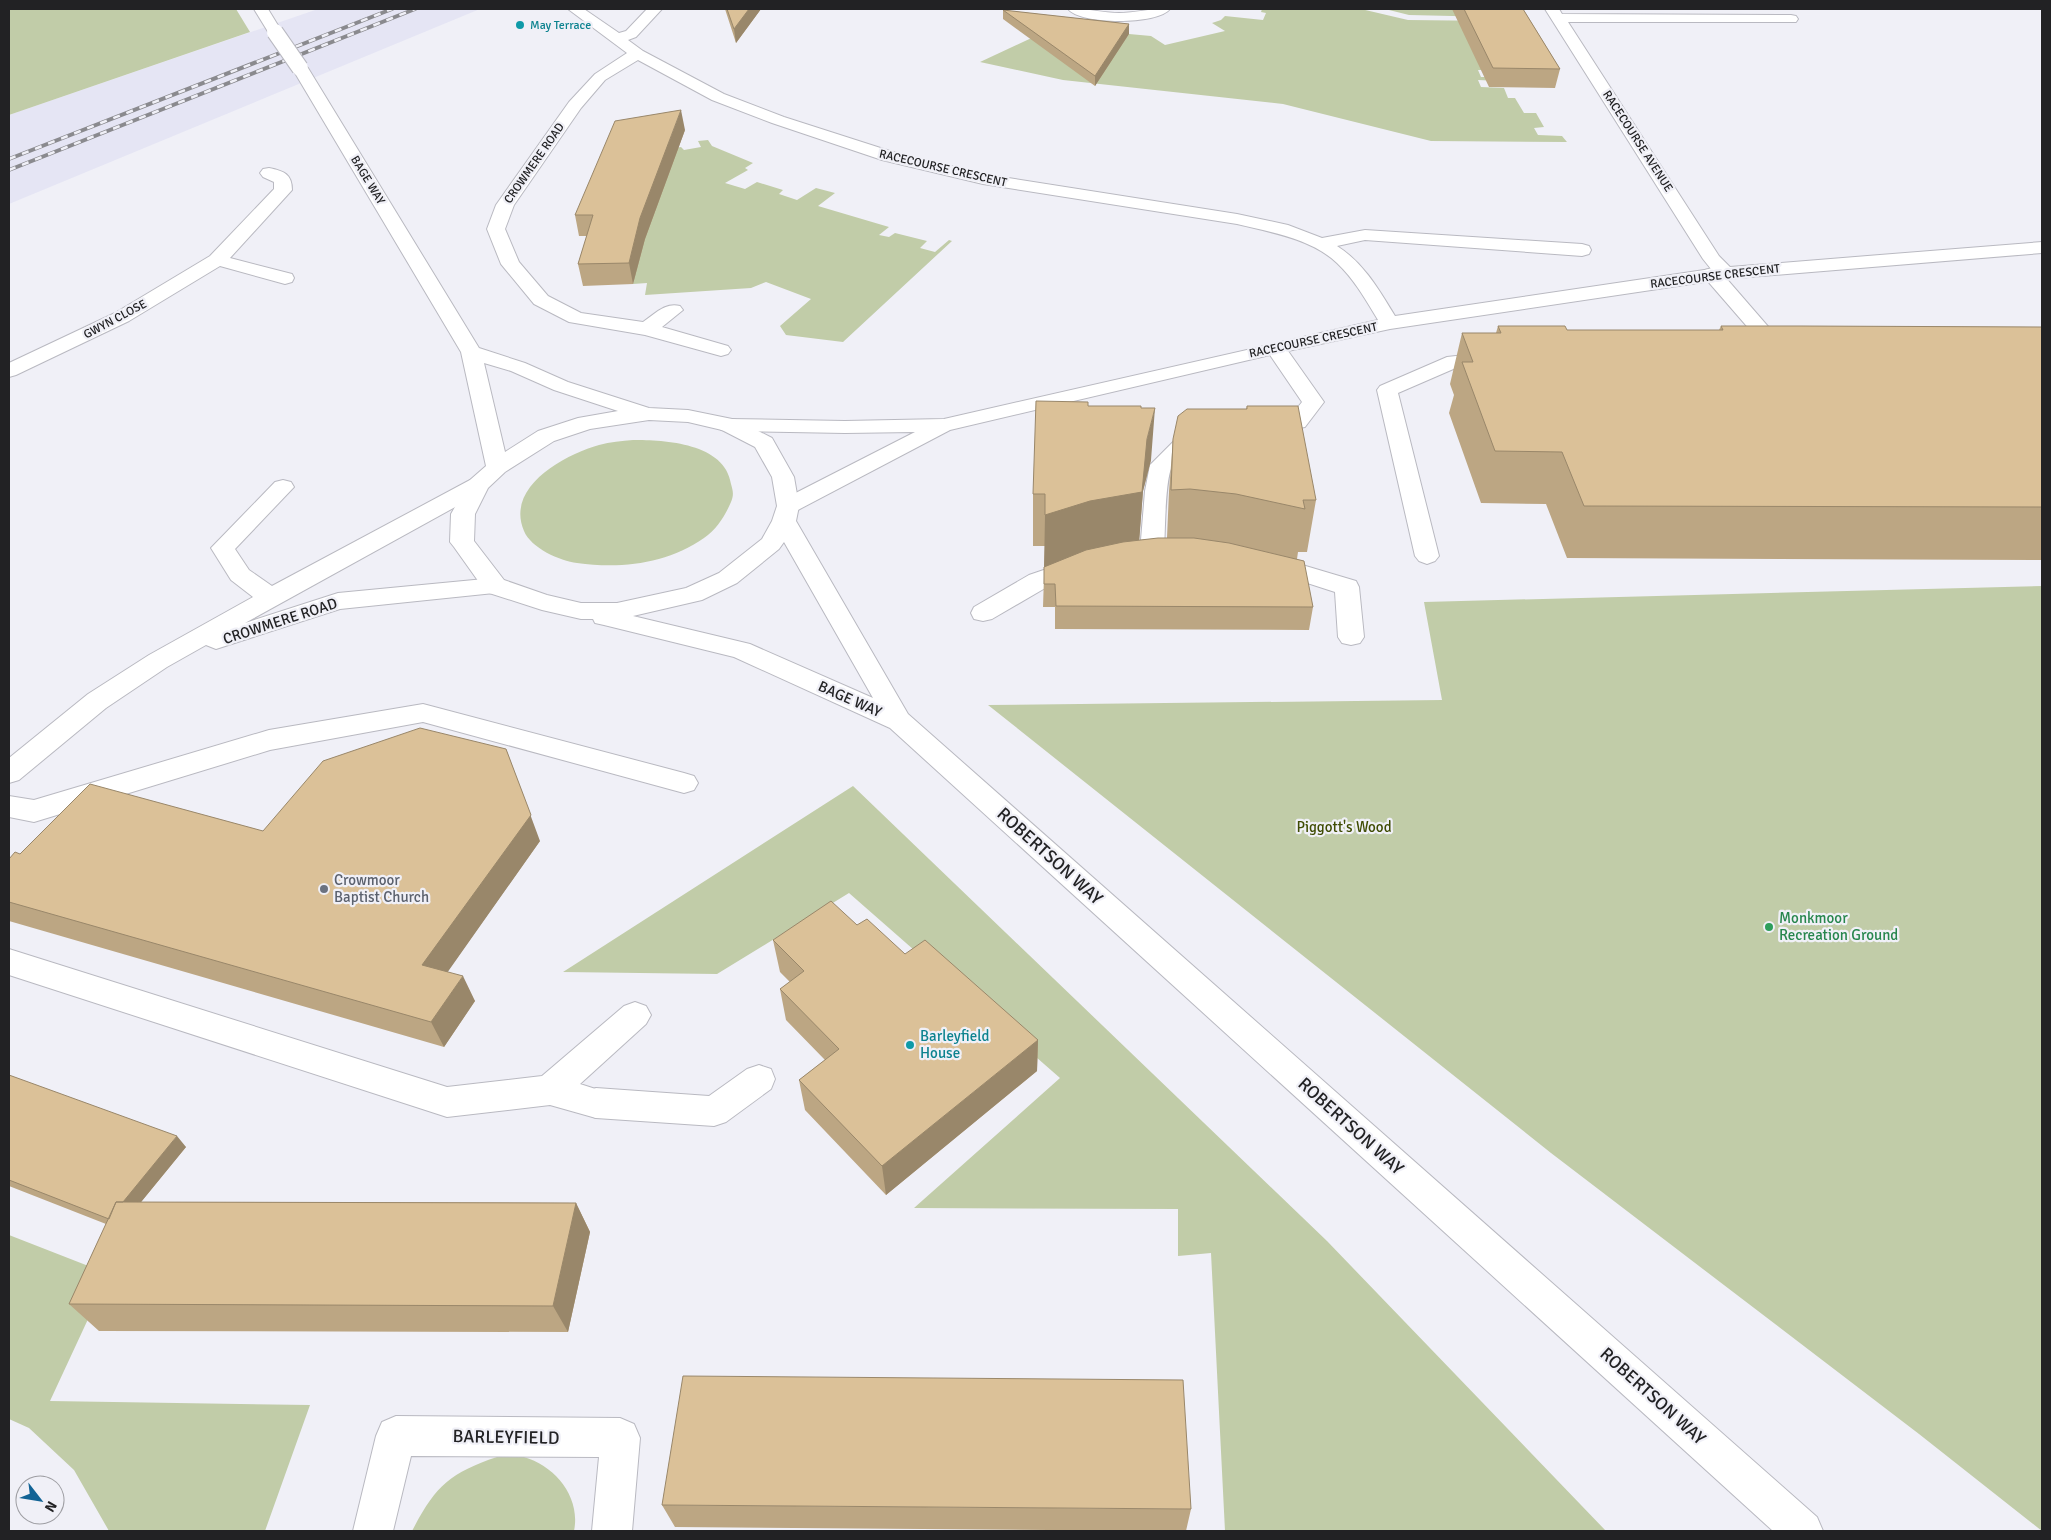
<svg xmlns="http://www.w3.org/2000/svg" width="2051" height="1540" viewBox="0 0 2051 1540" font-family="Signika,sans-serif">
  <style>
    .built { fill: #e5e5f4 }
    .green { fill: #c1cca8 }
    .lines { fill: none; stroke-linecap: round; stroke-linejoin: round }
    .lane-casing { stroke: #b9b9c1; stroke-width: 2 }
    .street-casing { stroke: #b9b9c1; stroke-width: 2 }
    .primary-casing { stroke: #b9b9c1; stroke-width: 2 }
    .lane { fill: #fff; fill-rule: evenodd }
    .street { fill: #fff; fill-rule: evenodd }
    .primary { fill: #fff; fill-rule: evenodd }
    .rail-casing { stroke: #8a8a8e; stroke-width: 4 }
    .rail { stroke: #f0f0f7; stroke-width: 2.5; stroke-dasharray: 7; stroke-linecap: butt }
    .primary-bridge-casing { stroke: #b9b9c1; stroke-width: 18; stroke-linecap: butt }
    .primary-bridge { stroke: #fff; stroke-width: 16 }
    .wall { fill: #bca683 }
    .shaded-wall { fill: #99876a }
    .building { fill: #dbc198; stroke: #99876a }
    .culture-dot { fill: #0f9aa8; stroke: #f0f0f7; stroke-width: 2 }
    .worship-dot { fill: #6b7280; stroke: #f0f0f7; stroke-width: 2 }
    .leisure-dot { fill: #2e9e5b; stroke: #f0f0f7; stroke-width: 2 }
    .labels { text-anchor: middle; stroke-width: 4.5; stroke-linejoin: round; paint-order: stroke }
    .far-culture-label { font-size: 12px; fill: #0d838f; stroke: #f0f0f7; text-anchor: start }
    .far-street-label { font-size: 12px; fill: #222224; stroke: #f0f0f7 }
    .street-label { font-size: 15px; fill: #222224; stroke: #f0f0f7 }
    .park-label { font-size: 15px; fill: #3f4c03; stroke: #f0f0f7 }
    .worship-label { font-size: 15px; fill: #5b616d; stroke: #f0f0f7; text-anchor: start }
    .leisure-label { font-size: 15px; fill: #27864d; stroke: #f0f0f7; text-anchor: start }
    .culture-label { font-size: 15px; fill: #0d838f; stroke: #f0f0f7; text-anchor: start }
    .near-street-label { font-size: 18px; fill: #222224; stroke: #f0f0f7 }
  </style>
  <rect width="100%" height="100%" fill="#f0f0f7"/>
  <!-- built -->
  <path class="built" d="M318,9H480L9,204V115Z"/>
  <!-- green -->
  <path class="green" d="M9,9H236L250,32L9,115Z
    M1262,9H1361L1408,20L1499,21L1495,70H1478L1481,77H1498L1500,81L1478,80L1481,87L1504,88L1508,98H1515L1524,113H1536L1544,127L1534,128L1538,135L1562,136L1567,142L1431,141L1283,104L1063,80L980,62L1055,27L1117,51L1129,34L1151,36L1165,45L1225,31L1212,23L1221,20L1225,16L1263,20L1266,13L1261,12Z
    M1385,9H1472L1496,17L1409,15Z
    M708,140L712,146L753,163L745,168L748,170L725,183L745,189L757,182L783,190L779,194L797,200L816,188L835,193L818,206L889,227L879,235L889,237L895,233L927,241L920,248L935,252L949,240L952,241L843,342L786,335L780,326L811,299L766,282L751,288L645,295L647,283L633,284L658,151L681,147L684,150L701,147L698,141Z
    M633,440C665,440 725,443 731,484C733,491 734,495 731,502C725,516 717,529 704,538C667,564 621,569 577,563C560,561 531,548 524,531C505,487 564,455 599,445C610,442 622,441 633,440Z
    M2042,586V1531L1919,1434L1551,1153L988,705L1442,700L1424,602Z
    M853,786L1327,1241L1606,1531H1225L1211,1253L1178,1256V1209L914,1208L1060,1078L849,893L717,974L563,972Z
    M9,1235L109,1274L50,1401L310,1405L265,1531H109L74,1470L29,1428L9,1419Z
    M497,1457C505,1457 516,1455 524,1457C555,1466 581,1497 574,1531H412C435,1487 449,1473 497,1457Z"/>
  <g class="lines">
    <!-- lane casing -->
    <g class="lane-casing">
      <path id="lane" d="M1712,268L1719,270L1778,338L1781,342L1778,346L1771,348L1764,346L1705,278L1703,274L1705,270Z
        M1492,352L1499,354L1502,358L1499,362L1458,367L1398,393L1439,556L1435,561L1427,564L1419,561L1415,556L1377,390L1380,386L1447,357Z
        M1272,556L1356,581L1359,587L1364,637L1360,643L1351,645L1342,643L1338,637L1335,592L1264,569L1260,564L1264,559Z
        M1079,558L1087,561L1091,566L1087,571L1047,587L992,619L983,621L974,619L971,613L974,607L1029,575Z
        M423,704L684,773L694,776L698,783L694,790L684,793L423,722L270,750L34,822L9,817V796L34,800L269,730Z
        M759,1065L771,1069L775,1079L771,1089L726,1122L714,1126L596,1118L584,1113L579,1103L584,1093L596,1088L709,1096L747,1069Z"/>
    </g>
    <!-- street casing -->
    <g class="street-casing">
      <path id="street" d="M568,9H584L619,33L626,31L647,9H662L636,37L628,40L643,51L724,94L784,117L893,152L983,174L1237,214L1288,225L1322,238L1365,230L1582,244L1589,246L1591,250L1589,254L1582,256L1365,240L1337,246C1364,263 1379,290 1395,316L1711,269L1703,259L1545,9H1559L1562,14L1791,15L1796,16L1798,19L1796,22H1568L1719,256L1730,267L2042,242V253L1725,279L1390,329L1288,351L1324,402L1305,427L1266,434L1258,433L1255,428L1258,423L1290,417L1302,402L1270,355L950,430L796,511L788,513L780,511L777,506L780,501L915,432L845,433L729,431L721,430L718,425L721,420L729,419L845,421L944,419L1378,320C1366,300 1354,279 1337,263C1312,239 1270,232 1237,224L983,184L882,160L772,123L712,100L638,60L605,80L581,108L514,205L505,229L519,262L548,296L581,313L643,322C655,314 665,302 680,306L683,310L662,327L728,346L731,350L728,354L721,356L645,335L569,322L534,304L501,264L487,229L496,205L569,102L595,74L627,53Z
        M1068,9C1085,8 1102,13 1119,13C1136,13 1153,8 1170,9C1158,25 1080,25 1068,9Z
        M269,168C284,171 292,174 292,190L230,258L292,274L294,278L292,282L285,284L220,266L129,321L16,375L9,377V363L115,313L210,256L274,189V182L263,177L260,173L263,169Z
        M1204,433L1212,435L1215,440L1212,445C1197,448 1181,452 1172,467C1165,478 1165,536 1164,552L1160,557L1152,559L1144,557L1140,552L1145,491L1150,465L1176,439Z
        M478,478L486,480L489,485L486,490L245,623L338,593L495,578L504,580L507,586L504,592L340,609L216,649L206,645L167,667L106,708L19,780L9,783V758L88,694L149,655L253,597L231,580L211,548L275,482L283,480L291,482L294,487L235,549L249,570L272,586L470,480Z
        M9,949L447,1087L542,1076L624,1006L635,1002L646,1006L651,1015L646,1024L580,1084L608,1093L613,1103L608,1113L596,1118L550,1105L447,1117L9,975Z
        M396,1416L620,1418L634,1424L640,1438L632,1531H592L599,1457L411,1456L393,1531H353L376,1436L382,1422Z"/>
    </g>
    <!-- primary casing -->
    <g class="primary-casing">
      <path id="primary" d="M254,9H268L282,32L280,35H270Z
        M300,63L305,65L308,68L479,348L525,363L568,382L649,408L688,410L737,420L772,438L794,477L799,506L796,521L908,714L1817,1517L1823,1531H1773L890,728L734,657L604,625L595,623L593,619H581L542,610L486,592L454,547L450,542L451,514L470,480L486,466L461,352L292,68L295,65ZM484,363L511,371L554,390L618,411L578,418L538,431L505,452ZM649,420L688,422L722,430L755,447L772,477L777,506L772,521L762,539L719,573L686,588L617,603H581L547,595L504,580L474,541L475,514L488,488L505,472L554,441L590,429ZM784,542L873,698L750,644L633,616L702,600L737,583L779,549Z"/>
    </g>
    <!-- lane -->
    <use href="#lane" class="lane"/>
    <!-- street -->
    <use href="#street" class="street"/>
    <!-- primary -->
    <use href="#primary" class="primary"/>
    <!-- rail casing -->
    <g class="rail-casing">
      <path id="rail" d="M9,159L392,9
        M9,170L415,9"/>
    </g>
    <!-- rail -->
    <use href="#rail" class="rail"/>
    <!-- primary-bridge casing -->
    <g class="primary-bridge-casing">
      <path id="primary-bridge" d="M275,32L300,68"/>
    </g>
    <!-- primary-bridge -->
    <use href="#primary-bridge" class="primary-bridge"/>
  </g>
  <!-- wall -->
  <path class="wall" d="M725,9H761L736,43Z
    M1452,9H1523L1560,69L1555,88L1489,87Z
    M1003,10L1129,24V34L1095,86L1003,19Z
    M685,130L645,239L633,284L583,286L578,264L587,236H579L575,215Z
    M1498,326L1567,330H1719L1721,326L2042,327V560L1567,558L1546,504L1481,503L1449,413L1454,395L1450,384L1462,333H1496Z
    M1088,406L1151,460L1143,491L1139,540L1167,538L1169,491L1173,439L1246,409L1247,406L1316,500L1307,552H1298L1297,559L1313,607L1309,630L1055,629V607H1043L1045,546H1033V494Z
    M263,831L540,841L447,972L475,1001L444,1047L9,921V859L20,854Z
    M857,925L905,954L1038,1040L1037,1071L886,1195L805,1110L799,1080L825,1060L786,1020L780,989L790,982L780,972L773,940Z
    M9,1075L186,1147L141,1202L576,1203L590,1232L568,1332L99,1331L69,1304L106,1224L9,1186Z
    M662,1505L1191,1509L1186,1531L675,1527Z"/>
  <!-- shaded-wall -->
  <path class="shaded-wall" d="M749,9H761L736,43L734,29Z
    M1129,24V34L1095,86V76Z
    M681,110L685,130L645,239L633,284L629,263L640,218Z
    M1155,408L1151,460L1143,491L1139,544L1044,568L1045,515L1147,439Z
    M506,749L540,841L435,990L422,965Z
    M463,976L475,1001L444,1047L431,1022Z
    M1038,1040L1037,1071L886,1195L882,1166Z
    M177,1136L186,1147L119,1229L109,1219Z
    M576,1203L590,1232L568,1332L553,1306Z"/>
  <!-- building -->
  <path class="building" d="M727,9H749L734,29Z
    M1464,9H1523L1560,69L1493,68Z
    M1003,10L1129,24L1095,76Z
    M681,110L640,218L629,263L578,264L593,215H575L615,121Z
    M1498,326H1565L1567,330H1723L1721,326H1801L2042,327V507L1584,506L1562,452L1495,451L1462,362H1473L1462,333H1501Z
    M1036,401L1088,402V406H1141V408H1155L1147,439L1142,492L1090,501L1045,515V494H1033Z
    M1247,406H1298L1316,500H1303L1305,509L1236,494L1190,489L1171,490L1173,439L1178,416L1187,409H1247Z
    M1158,538H1194L1229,543L1304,561L1313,607L1056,606L1055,584H1044V567L1086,550L1123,542Z
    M420,728L506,749L531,815L422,965L463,976L431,1022L9,902V859L15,852L20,854L90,784L263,831L323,761Z
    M831,901L857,925L867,919L905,954L925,940L1038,1040L882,1166L799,1080L839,1049L780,989L804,971L773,940Z
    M9,1075L177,1136L123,1202H116L109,1219L9,1180Z
    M116,1202L576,1203L553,1306L69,1304Z
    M683,1376L1183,1380L1191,1509L662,1505Z"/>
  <!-- markers -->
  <g class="culture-dot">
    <circle cx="520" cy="25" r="5"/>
    <circle cx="910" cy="1045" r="5"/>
  </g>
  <circle class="worship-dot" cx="324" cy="889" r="5"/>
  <circle class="leisure-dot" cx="1769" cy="927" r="5"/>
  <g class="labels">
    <!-- far-culture labels -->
    <g class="far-culture-label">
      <text x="530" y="29">May Terrace</text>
    </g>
    <!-- far-street labels -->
    <g class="far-street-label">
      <text transform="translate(1638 141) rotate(57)" y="4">RACECOURSE AVENUE</text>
      <text transform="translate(534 163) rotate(-55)" y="4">CROWMERE ROAD</text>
      <text transform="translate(943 168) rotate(13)" y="4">RACECOURSE CRESCENT</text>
      <text transform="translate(368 180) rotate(59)" y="4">BAGE WAY</text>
      <text transform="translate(1715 276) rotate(-7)" y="4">RACECOURSE CRESCENT</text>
      <text transform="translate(115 319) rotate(-28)" y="4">GWYN CLOSE</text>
      <text transform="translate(1313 340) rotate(-12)" y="4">RACECOURSE CRESCENT</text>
    </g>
    <!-- street labels -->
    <g class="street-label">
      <text transform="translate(280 621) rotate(-18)" y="5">CROWMERE ROAD</text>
      <text transform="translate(850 699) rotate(24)" y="5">BAGE WAY</text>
    </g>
    <!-- park labels -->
    <g class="park-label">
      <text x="1344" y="832">Piggott's Wood</text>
    </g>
    <!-- worship labels -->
    <g class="worship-label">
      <text x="334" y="885">Crowmoor<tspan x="334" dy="17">Baptist Church</tspan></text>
    </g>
    <!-- leisure labels -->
    <g class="leisure-label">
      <text x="1779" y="923">Monkmoor<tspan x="1779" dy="17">Recreation Ground</tspan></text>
    </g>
    <!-- culture labels -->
    <g class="culture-label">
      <text x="920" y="1041">Barleyfield<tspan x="920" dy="17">House</tspan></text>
    </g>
    <!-- near-street labels -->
    <g class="near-street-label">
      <text transform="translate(1050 856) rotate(42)" y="6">ROBERTSON WAY</text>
      <text transform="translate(1351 1126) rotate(42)" y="6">ROBERTSON WAY</text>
      <text transform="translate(1653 1396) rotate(42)" y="6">ROBERTSON WAY</text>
      <text transform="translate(506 1437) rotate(1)" y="6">BARLEYFIELD</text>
    </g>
  </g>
  <!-- border -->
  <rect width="2051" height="1540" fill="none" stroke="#222224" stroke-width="20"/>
  <!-- north arrow -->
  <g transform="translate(40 1500) rotate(121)"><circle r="24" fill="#f0f0f7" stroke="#9e9ea3"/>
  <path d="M0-4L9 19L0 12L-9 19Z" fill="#126395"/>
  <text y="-8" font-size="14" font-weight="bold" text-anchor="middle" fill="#222224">N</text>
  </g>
</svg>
